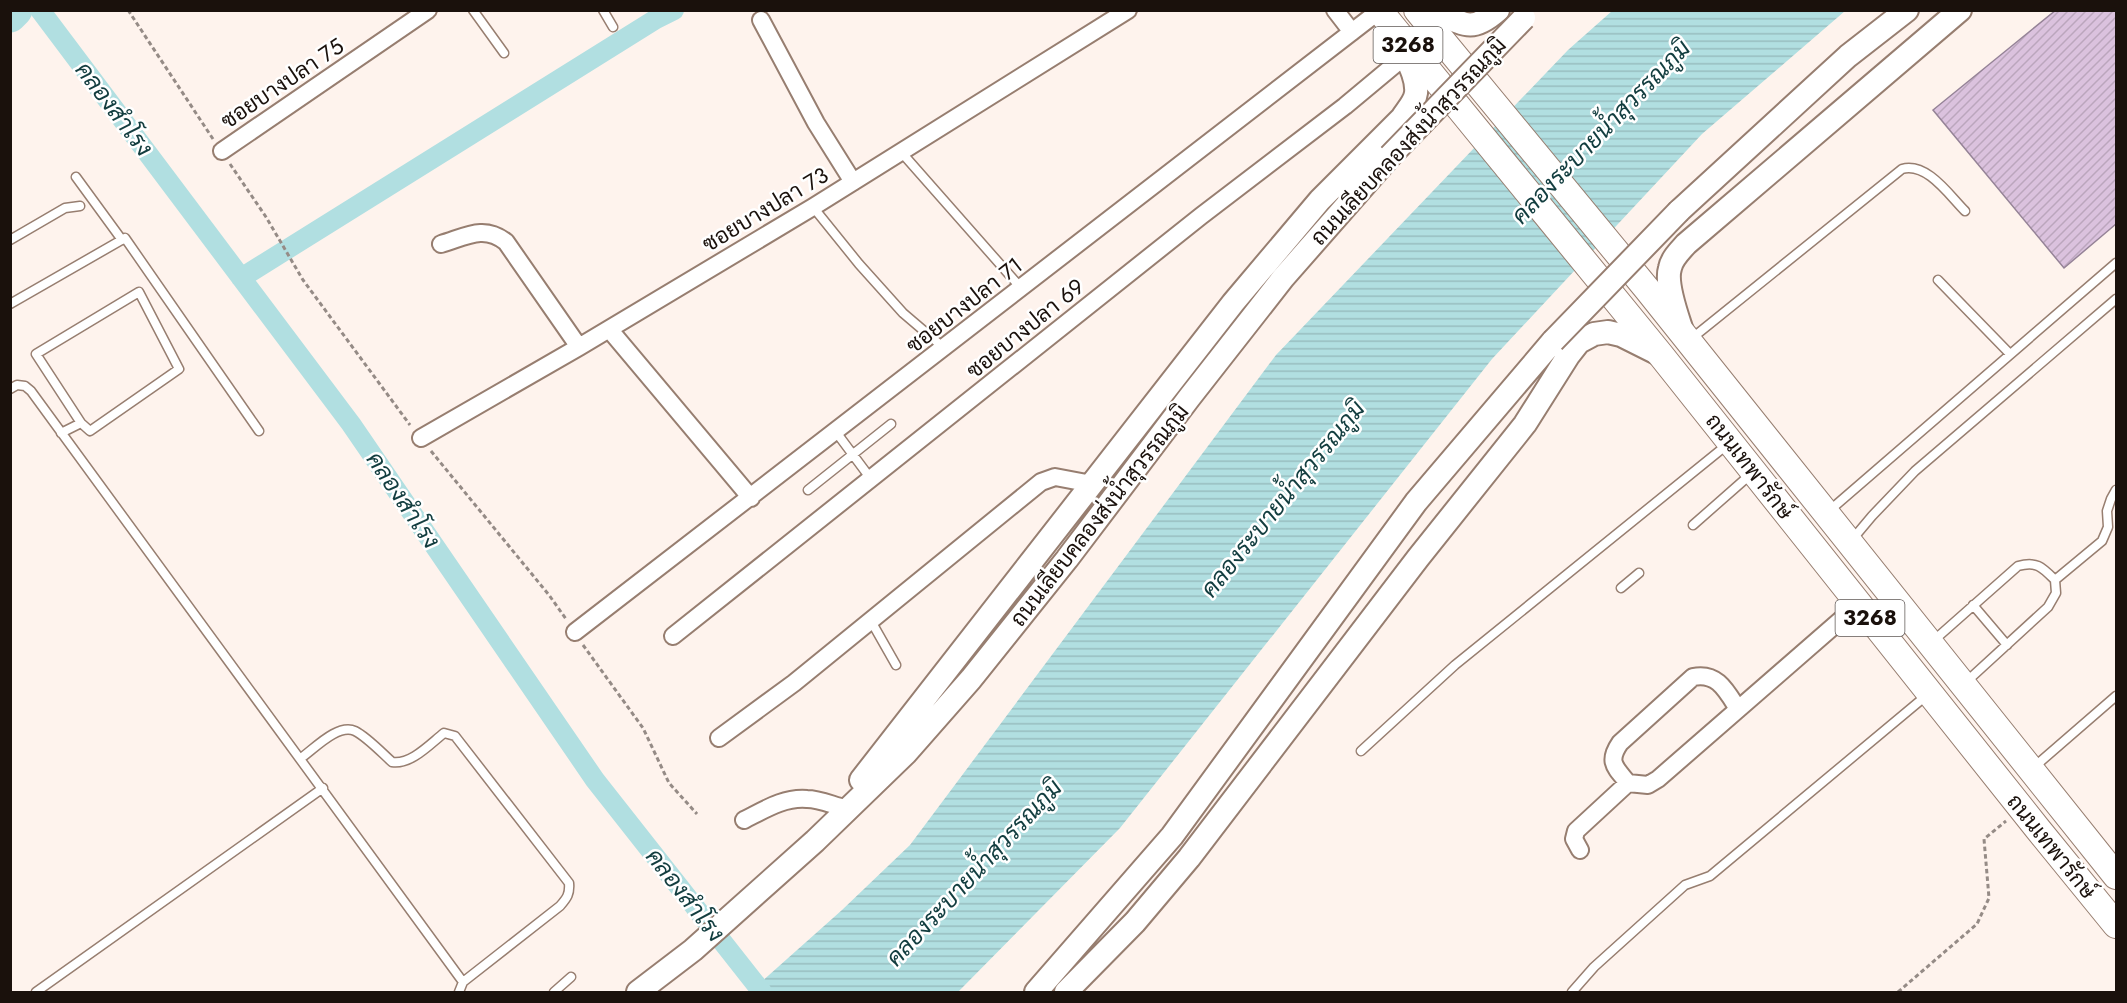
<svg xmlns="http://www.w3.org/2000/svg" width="2127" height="1003" viewBox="0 0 2127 1003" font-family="Jost,Sarabun,sans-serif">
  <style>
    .water { fill: url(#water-rules) }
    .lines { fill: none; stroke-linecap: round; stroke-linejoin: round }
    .canal { stroke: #b1dfe1; stroke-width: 20 }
    .river { stroke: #b1dfe1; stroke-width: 33 }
    .building { fill: url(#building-hatch); stroke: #958397; stroke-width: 1.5 }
    .lane-casing { stroke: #977e70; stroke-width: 11 }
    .street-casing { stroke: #977e70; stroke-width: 20 }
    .secondary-casing { stroke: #977e70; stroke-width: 26 }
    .primary-casing { stroke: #977e70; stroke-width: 28 }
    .path { stroke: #958b86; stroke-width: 3; stroke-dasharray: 4.5 3; stroke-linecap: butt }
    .lane { stroke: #fff; stroke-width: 8 }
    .street { stroke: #fff; stroke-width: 16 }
    .secondary { stroke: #fff; stroke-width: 22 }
    .primary { stroke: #fff; stroke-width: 26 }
    .secondary-bridge-casing { stroke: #977e70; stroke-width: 26; stroke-linecap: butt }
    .secondary-bridge { stroke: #fff; stroke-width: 22 }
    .labels { text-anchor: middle; stroke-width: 5; stroke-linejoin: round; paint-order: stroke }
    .shield { fill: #fff; stroke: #5f5855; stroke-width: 1.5 }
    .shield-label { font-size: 21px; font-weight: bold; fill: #1a110c }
    .street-label { font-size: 22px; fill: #1a110c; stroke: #fff }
    .water-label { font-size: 24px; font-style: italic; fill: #123d3f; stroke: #fff }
  </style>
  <defs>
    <pattern id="water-rules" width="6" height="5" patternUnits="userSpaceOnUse" patternTransform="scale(1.5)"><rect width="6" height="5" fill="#b1dfe1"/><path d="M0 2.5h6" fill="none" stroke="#98bec0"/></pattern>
    <pattern id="building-hatch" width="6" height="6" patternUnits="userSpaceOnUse" patternTransform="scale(1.5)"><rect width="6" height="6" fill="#dbc2de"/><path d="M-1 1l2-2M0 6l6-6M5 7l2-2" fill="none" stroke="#bba6bd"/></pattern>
  </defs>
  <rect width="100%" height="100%" fill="#fef3ed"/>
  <!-- water -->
  <path class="water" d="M1612,11H1845L1702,134L1492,359L1120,828L958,992H750L842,910L910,845L1276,355L1568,50Z"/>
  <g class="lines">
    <!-- canal -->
    <path class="canal" d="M40,10L351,424L595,780L762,992
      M241,278L656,19L674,10"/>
    <!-- river -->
    <path class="river" d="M10,16L16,10"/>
  </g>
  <!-- building -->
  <path class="building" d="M2056,10H2116V224L2064,268L1933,110Z"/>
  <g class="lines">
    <!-- lane casing -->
    <g class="lane-casing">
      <path id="lane" d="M473,10L504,53
        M603,10L613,27
        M902,153L1021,288
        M76,177L122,240
        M813,207L859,264L903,313L944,348
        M10,240L65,208L80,206
        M1938,280L2010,354
        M10,304L125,238L259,431
        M1691,339L1902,169C1927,162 1949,195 1965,211
        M10,389L17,385L25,386L31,391L463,982
        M836,432L871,479
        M61,433L81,423L90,431L179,369L139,292L36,354L81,423
        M808,490L891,424
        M1829,511L2116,263
        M1693,525L1751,474
        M1851,541L1872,516L1915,471L2116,299
        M1621,588L1639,573
        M1973,605L2007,645
        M871,621L896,665
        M1932,642L2018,566C2037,561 2042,567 2055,580
        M1965,683L2048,607L2056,593L2055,580L2102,541L2108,527L2107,511L2111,499L2116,490
        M1361,751L1455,665L1728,444
        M301,758C314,749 338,723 355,731C367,737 382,753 392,762C411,765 430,744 444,733L455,736L569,883C570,894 567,898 560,906L463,982L459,992
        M2033,768L2116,696
        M36,992L323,788
        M554,992L571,977
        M1572,992L1594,967L1685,885L1710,876L1927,695"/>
    </g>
    <!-- street casing -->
    <g class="street-casing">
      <path id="street" d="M1335,10L1352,32
        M761,20L816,123L853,182
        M222,151L428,10
        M441,244C465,237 484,224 506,242L579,347
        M609,329L751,498
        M421,438L579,347L813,207L1128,10
        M575,632L1379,11
        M673,636L1201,216L1345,106L1405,56
        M1738,709C1726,690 1717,672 1693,677L1620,743C1607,762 1615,767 1628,783L1648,785L1658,779L1859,604
        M719,738L794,683L1041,482L1055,477L1092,484
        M744,820C764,810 784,797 807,799C819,799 832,805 844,808
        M1580,850L1574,839L1576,831L1628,783"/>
    </g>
    <!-- secondary casing -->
    <g class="secondary-casing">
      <path id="secondary" d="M1434,10C1463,24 1471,34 1498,10
        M1679,211L1848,56L1907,10
        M1682,331C1677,315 1665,284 1670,268C1672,258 1680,251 1686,244L1960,10
        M861,780L1233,303L1320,200L1402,118C1407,110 1415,102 1416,93C1418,76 1404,55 1398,39
        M638,992L693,950L815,841L906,753L971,679L1067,559L1189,398L1283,278L1390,156
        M1036,992L1172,836L1416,502L1553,341
        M1066,992L1135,922L1189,858L1418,558L1525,424L1568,356L1579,342L1594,334L1608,332L1621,335L1659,354"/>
    </g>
    <!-- primary casing -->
    <g class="primary-casing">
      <path id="primary" d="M1379,10L1660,354L2037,828L2116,925
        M1417,10L1647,289L2116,876"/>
    </g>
    <!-- path -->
    <path class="path" d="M128,10L213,139
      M230,164L266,217L303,280L410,425
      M431,451L549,595L566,619
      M583,645L643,728L669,783L697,814
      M1898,992L1977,924L1989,898L1984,839L2006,821"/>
    <!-- lane -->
    <use href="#lane" class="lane"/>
    <!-- street -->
    <use href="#street" class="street"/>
    <!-- secondary -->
    <use href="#secondary" class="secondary"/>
    <!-- primary -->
    <use href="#primary" class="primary"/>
    <!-- secondary-bridge casing -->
    <g class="secondary-bridge-casing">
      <path id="secondary-bridge" d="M1390,156L1524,18
        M1553,341L1679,211"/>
    </g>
    <!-- secondary-bridge -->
    <use href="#secondary-bridge" class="secondary-bridge"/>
  </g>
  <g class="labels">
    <!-- shield labels -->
    <g class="shield">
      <rect x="1373.5" y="27" width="69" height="36" rx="4.5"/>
      <rect x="1835.5" y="600" width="69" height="36" rx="4.5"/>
    </g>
    <g class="shield-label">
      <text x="1408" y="52">3268</text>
      <text x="1870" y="625">3268</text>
    </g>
    <!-- street labels -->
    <g class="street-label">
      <text transform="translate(282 83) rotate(-34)" y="8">ซอยบางปลา 75</text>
      <text transform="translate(1408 141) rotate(-47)" y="8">ถนนเลียบคลองส่งน้ำสุวรรณภูมิ</text>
      <text transform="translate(765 209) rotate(-31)" y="8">ซอยบางปลา 73</text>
      <text transform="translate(964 305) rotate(-38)" y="8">ซอยบางปลา 71</text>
      <text transform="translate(1025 328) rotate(-39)" y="8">ซอยบางปลา 69</text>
      <text transform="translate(1750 466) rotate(52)" y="8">ถนนเทพารักษ์</text>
      <text transform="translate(1099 515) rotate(-52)" y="8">ถนนเลียบคลองส่งน้ำสุวรรณภูมิ</text>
      <text transform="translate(2052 846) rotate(51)" y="8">ถนนเทพารักษ์</text>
    </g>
    <!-- water labels -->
    <g class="water-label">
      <text transform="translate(114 109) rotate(53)" y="8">คลองสำโรง</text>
      <text transform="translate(1601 132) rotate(-46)" y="8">คลองระบายน้ำสุวรรณภูมิ</text>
      <text transform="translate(1283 499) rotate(-51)" y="8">คลองระบายน้ำสุวรรณภูมิ</text>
      <text transform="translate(403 500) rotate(56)" y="8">คลองสำโรง</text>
      <text transform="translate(974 873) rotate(-47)" y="8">คลองระบายน้ำสุวรรณภูมิ</text>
      <text transform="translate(685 895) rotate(52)" y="8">คลองสำโรง</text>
    </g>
  </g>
  <!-- border -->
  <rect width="2127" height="1003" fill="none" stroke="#1a110c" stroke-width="24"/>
</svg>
